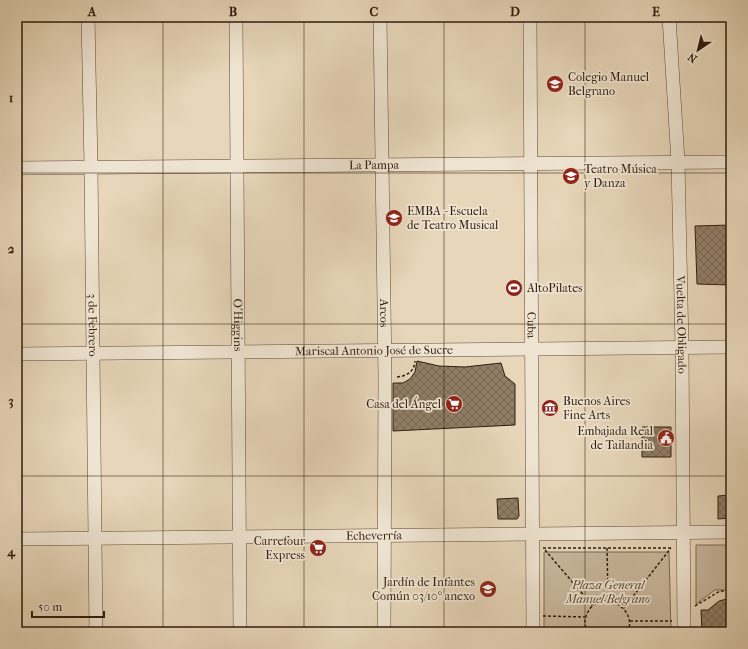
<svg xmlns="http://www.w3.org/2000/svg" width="748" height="649" viewBox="0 0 748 649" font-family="'IM FELL French Canon',serif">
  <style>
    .park { fill: #c8b79c; stroke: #7c6a54 }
    .building { fill: url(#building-cross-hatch); stroke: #311d0d }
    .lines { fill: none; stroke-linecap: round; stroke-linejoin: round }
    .minor-casing { stroke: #5e4b38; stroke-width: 14 }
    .path { stroke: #311d0d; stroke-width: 1.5; stroke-dasharray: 3 2; stroke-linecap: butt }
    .minor { stroke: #efe4d2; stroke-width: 13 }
    .grid { fill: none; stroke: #311d0d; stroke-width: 1; stroke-opacity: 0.55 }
    .labels { text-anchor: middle; stroke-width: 3.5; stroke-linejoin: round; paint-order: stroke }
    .poi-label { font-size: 12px; fill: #311d0d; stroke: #efe4d2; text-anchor: start }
    .street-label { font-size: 12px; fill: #311d0d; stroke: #efe4d2 }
    .park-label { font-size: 12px; font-style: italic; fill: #5e4b38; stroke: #efe4d2 }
    .neatline { fill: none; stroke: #311d0d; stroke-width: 1.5 }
    .grid-label { font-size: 13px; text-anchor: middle; font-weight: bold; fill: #311d0d }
  </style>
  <defs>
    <pattern id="building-cross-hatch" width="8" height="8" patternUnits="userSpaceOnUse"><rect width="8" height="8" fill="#907d66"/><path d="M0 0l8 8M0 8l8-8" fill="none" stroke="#766652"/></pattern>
  </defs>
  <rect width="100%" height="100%" fill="#e7d6b9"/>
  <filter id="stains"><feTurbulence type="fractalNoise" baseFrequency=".005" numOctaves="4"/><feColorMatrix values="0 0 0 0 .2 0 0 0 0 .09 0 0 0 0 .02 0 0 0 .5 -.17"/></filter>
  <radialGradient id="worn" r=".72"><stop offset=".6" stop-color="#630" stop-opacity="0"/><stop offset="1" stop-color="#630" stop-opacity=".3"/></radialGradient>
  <!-- park -->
  <path class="park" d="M696,545H731V590H715L696,604Z
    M544,552H669L671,632H544Z"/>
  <!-- building -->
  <path class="building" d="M731,225V285L697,284L695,226Z
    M417,361L439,366L465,367L501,363L505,376L515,384V425L393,431V383H403L410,379L415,372Z
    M642,427H671V457H642Z
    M729,495L731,518L718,519V496Z
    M518,498L519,516L517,519H498L497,499Z
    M731,598V632H702L701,610H708L719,601Z"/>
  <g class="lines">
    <!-- minor casing -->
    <g class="minor-casing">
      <g id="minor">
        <path id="s1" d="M88,17L91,167L96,632"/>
        <path id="s2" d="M236,17L240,632"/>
        <path id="s3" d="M380,17L385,377L384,632"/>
        <path id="s4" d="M530,17L533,632"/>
        <path id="s5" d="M669,17L678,162L682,348L684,632"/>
        <path id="s6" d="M17,168L731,162"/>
        <path id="s7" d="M17,354L731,347"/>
        <path id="s8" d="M17,539L731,532"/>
      </g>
    </g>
    <!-- path -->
    <path class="path" d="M397,377C407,376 414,372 415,361
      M543,548H671L672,549
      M607,548L608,601
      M545,550L593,606
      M695,606L720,591H731
      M624,608L671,548
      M543,616L585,617
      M630,621H672
      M630,630L674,632
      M551,632H575L586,629
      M588,632C584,626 584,620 587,614C598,587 638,606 628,632"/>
    <!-- minor -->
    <use href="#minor" class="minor"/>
  </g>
  <!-- grid -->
  <path class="grid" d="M163,17V632M304,17V632M444,17V632M585,17V632M17,173H731M17,324H731M17,476H731"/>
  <!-- icons -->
  <defs>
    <g id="university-disc" transform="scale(0.9)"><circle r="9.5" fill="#8f2418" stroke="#efe4d2"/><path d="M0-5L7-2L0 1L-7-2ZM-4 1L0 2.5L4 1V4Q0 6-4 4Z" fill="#fff"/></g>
    <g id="stadium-disc" transform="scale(0.9)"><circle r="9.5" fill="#8f2418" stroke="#efe4d2"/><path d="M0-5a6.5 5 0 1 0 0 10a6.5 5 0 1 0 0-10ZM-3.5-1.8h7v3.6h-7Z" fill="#fff"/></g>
    <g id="supermarket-disc" transform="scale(0.9)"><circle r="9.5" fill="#8f2418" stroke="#efe4d2"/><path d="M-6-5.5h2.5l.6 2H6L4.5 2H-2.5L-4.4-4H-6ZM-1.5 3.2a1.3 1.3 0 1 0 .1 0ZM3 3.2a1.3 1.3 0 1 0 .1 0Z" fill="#fff"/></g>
    <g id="museum-disc" transform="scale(0.9)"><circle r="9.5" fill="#8f2418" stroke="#efe4d2"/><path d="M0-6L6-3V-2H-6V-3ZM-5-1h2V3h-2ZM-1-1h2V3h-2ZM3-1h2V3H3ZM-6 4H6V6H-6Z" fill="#fff"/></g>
    <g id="civic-disc" transform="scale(0.9)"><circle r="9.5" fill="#8f2418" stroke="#efe4d2"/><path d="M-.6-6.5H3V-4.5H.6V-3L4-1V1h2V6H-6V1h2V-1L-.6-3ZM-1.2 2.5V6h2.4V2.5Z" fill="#fff"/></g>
    <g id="school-disc" transform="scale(0.9)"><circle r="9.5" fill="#8f2418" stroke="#efe4d2"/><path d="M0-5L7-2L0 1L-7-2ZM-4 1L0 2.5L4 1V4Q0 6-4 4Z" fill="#fff"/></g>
  </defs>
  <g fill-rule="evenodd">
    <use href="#university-disc" x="555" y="84"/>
    <use href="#university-disc" x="571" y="176"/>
    <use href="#university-disc" x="394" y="218"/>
    <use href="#stadium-disc" x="514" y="288"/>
    <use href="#supermarket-disc" x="454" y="404"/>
    <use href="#museum-disc" x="550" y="408"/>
    <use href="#civic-disc" x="666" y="438"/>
    <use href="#supermarket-disc" x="318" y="548"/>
    <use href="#school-disc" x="488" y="589"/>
  </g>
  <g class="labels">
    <!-- poi labels -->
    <g class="poi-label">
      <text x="568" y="81">Colegio Manuel<tspan x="568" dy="14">Belgrano</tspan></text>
      <text x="584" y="173">Teatro Música<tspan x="584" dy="14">y Danza</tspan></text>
      <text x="407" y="215">EMBA - Escuela<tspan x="407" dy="14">de Teatro Musical</tspan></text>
      <text x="527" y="292">AltoPilates</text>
      <text x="563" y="405">Buenos Aires<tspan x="563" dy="14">Fine Arts</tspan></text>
      <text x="441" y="408" text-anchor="end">Casa del Ángel</text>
      <text x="653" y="435" text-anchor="end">Embajada Real<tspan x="653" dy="14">de Tailandia</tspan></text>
      <text x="305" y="545" text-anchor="end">Carrefour<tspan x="305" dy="14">Express</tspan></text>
      <text x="475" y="586" text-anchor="end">Jardín de Infantes<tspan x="475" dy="14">Común 03/10° anexo</tspan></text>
    </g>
    <!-- street labels -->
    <g class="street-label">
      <text dy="4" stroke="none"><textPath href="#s6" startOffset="357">La Pampa</textPath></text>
      <text dy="4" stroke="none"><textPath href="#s3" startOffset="296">Arcos</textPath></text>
      <text dy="4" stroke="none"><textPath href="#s1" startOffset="308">3 de Febrero</textPath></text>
      <text dy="4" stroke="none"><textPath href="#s2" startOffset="308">O'Higgins</textPath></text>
      <text dy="4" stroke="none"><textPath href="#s5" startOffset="308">Vuelta de Obligado</textPath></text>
      <text dy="4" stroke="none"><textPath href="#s4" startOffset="308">Cuba</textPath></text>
      <text dy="4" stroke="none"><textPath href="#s7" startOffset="357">Mariscal Antonio José de Sucre</textPath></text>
      <text dy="4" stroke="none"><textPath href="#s8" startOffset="357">Echeverría</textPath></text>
    </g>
    <!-- park labels -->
    <g class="park-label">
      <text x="608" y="589">Plaza General<tspan x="608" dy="14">Manuel Belgrano</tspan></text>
    </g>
  </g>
  <!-- margin -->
  <rect width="748" height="649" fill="none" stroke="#e7d6b9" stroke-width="44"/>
  <!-- north arrow -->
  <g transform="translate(698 50) rotate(215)" stroke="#efe4d2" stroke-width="3" paint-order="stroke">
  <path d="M0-3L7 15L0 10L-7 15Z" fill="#311d0d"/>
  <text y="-6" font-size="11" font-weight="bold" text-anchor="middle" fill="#311d0d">N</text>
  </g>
  <!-- scale -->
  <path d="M32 611v6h72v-6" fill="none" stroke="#311d0d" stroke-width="2"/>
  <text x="38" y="611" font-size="12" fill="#311d0d" stroke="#efe4d2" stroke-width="3" paint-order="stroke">50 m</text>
  <rect x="22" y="22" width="704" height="605" class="neatline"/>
  <g class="grid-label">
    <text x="92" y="16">A</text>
    <text x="233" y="16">B</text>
    <text x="374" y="16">C</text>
    <text x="515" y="16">D</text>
    <text x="656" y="16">E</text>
    <text x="11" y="102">1</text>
    <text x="11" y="253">2</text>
    <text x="11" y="405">3</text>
    <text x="11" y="556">4</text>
  </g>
  <rect width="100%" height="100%" filter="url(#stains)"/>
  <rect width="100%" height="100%" fill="url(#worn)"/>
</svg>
